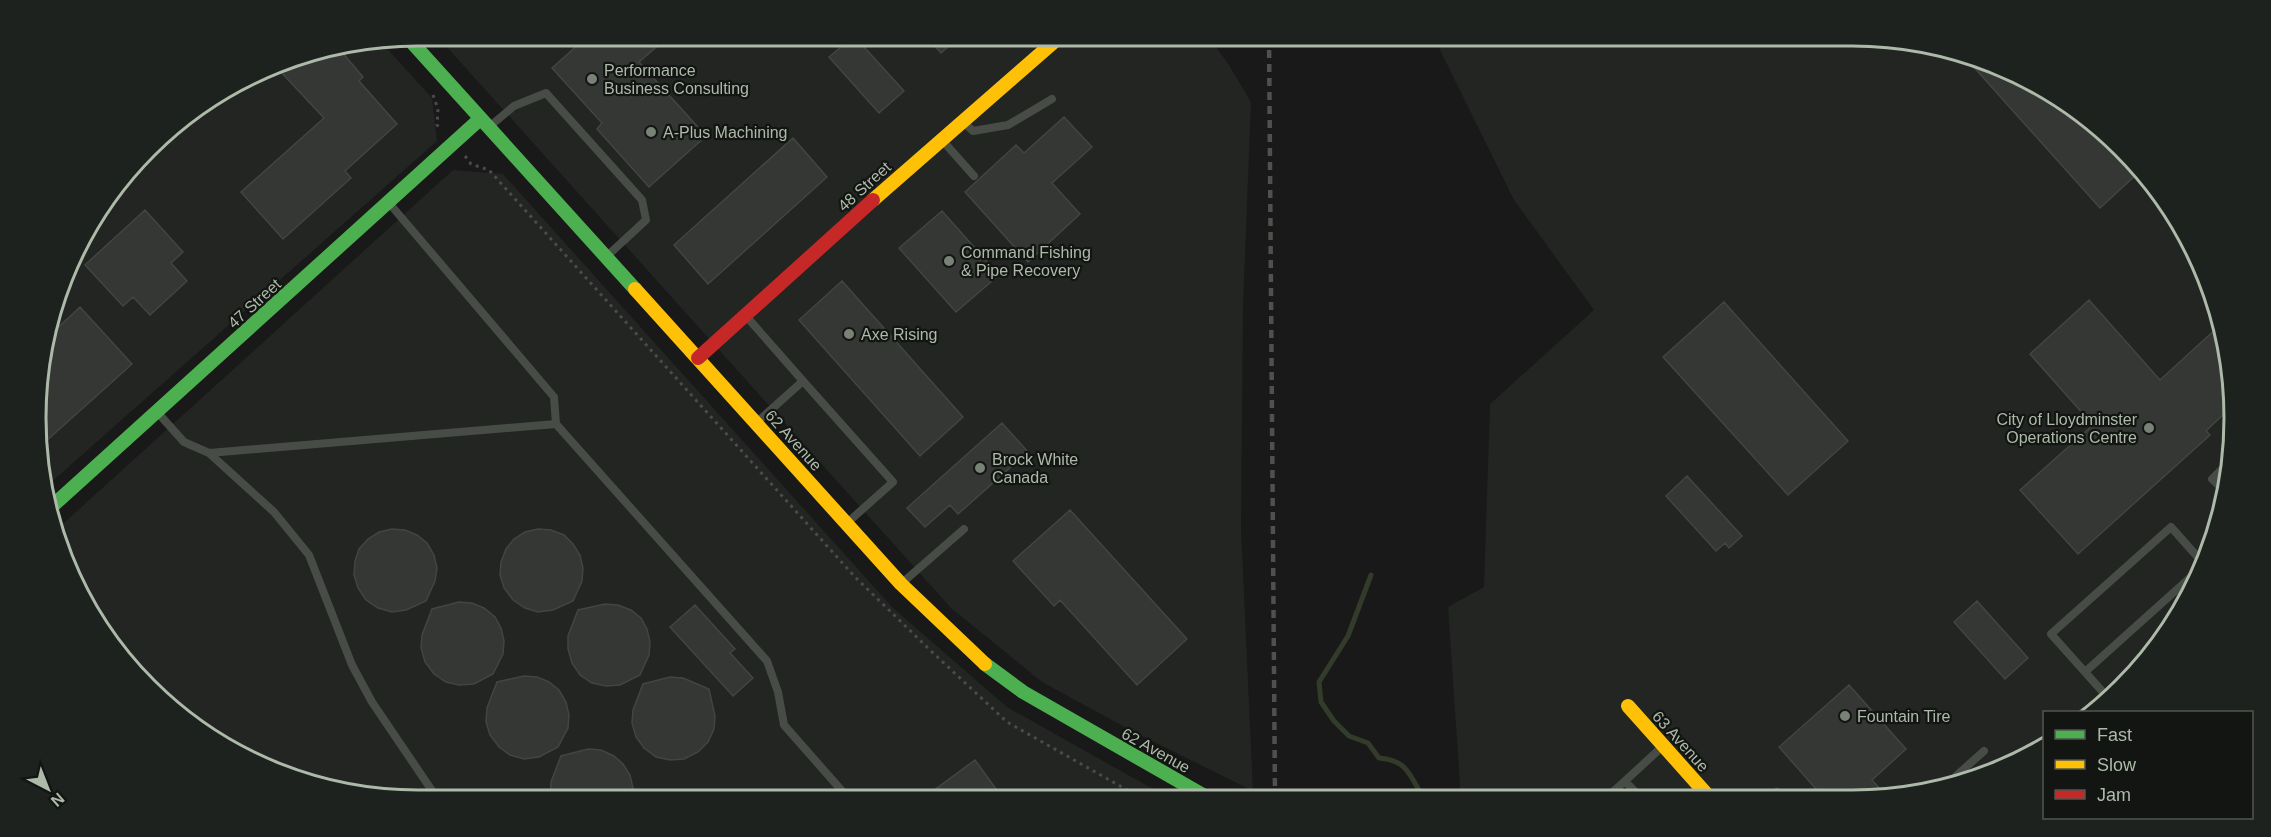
<svg xmlns="http://www.w3.org/2000/svg" width="2271" height="837" viewBox="0 0 2271 837" font-family="Helvetica,sans-serif">
  <style>
    .built { fill: #222522 }
    .lines { fill: none; stroke-linecap: round; stroke-linejoin: round }
    .stream { stroke: #333c2a; stroke-width: 5 }
    .building { fill: #343734; stroke: #424541; stroke-width: 1.5 }
    .path { stroke: #494c48; stroke-width: 3; stroke-dasharray: 3 4.5; stroke-linecap: butt }
    .lane { stroke: #484c46; stroke-width: 8 }
    .fast { stroke: #4caf50; stroke-width: 14 }
    .slow { stroke: #ffc107; stroke-width: 14 }
    .jam { stroke: #c62828; stroke-width: 14 }
    .rail { stroke: #4e514c; stroke-width: 4.5; stroke-dasharray: 8 6; stroke-linecap: butt }
    .poi-dot { fill: #798276; stroke: #121512; stroke-width: 2 }
    .labels { text-anchor: middle; stroke-width: 4.5; stroke-linejoin: round; paint-order: stroke }
    .poi-label { font-size: 16px; fill: #adbaa9; stroke: #121512; text-anchor: start }
    .street-label { font-size: 16px; fill: #adbaa9; stroke: #121512 }
    .rim { fill: none; stroke: #adbaa9; stroke-width: 3 }
  </style>
  <rect width="100%" height="100%" fill="#181918"/>
  <!-- built -->
  <path class="built" d="M437,36H1208L1229,65L1251,102L1243,306L1241,529L1253,791L1132,731L1042,682L951,608Z
    M1433,36H1853L1951,49L2085,115L2184,227L2232,368L2222,517L2184,610L2105,706L2095,712H2044V746L2021,762L1903,798L1461,799L1448,607L1484,587L1490,404L1594,310L1514,200Z
    M382,43L432,98L437,141L47,486L39,369L76,249L166,131L272,65Z
    M453,170L503,174L893,608L1007,707L1171,799L419,801L320,788L206,736L101,631L55,531Z"/>
  <g class="lines">
    <!-- stream -->
    <path class="stream" d="M1371,575L1348,636L1319,682L1321,702L1334,721L1349,736L1368,743L1379,758C1408,760 1410,776 1424,799"/>
  </g>
  <!-- building -->
  <path class="building" d="M588,36H669L639,62L706,136L649,187L597,129L602,123L552,68Z
    M854,36L904,91L879,113L829,57Z
    M926,36H960L941,53Z
    M341,51L363,77L359,81L397,124L345,171L351,178L283,239L241,192L324,118L280,71L290,62Z
    M1963,55L2085,115L2137,174L2100,208Z
    M1064,117L1092,147L1052,183L1080,214L1028,262L965,192L1016,145L1024,153Z
    M793,138L827,177L708,284L674,245Z
    M145,210L183,252L171,263L187,281L150,315L133,297L123,306L85,265Z
    M942,211L999,275L956,312L899,248Z
    M842,281L963,417L920,456L799,320Z
    M2089,300L2160,380L2218,327L2232,368L2229,409L2206,431L2210,435L2078,554L2020,490L2093,425L2030,354Z
    M1724,302L1848,441L1788,495L1663,357Z
    M80,307L132,364L44,443L39,369L50,335Z
    M1002,423L1028,452L958,514L950,505L925,527L907,508Z
    M1687,476L1742,536L1729,548L1725,543L1716,551L1666,496Z
    M1070,510L1187,639L1137,685L1060,600L1054,606L1013,561Z
    M392,529L405,530L417,535L427,543L434,555L437,568L435,581L426,601L406,610L392,612L378,608L366,600L358,588L354,575L355,561L359,549L368,539L379,532Z
    M538,529L551,530L564,535L573,544L580,555L583,568L582,581L573,601L553,610L538,612L525,608L513,600L504,588L500,575L501,562L506,549L514,539L525,532Z
    M1977,601L2028,658L2005,679L1954,622Z
    M459,602L472,603L484,608L495,617L501,628L504,641L503,654L493,674L474,684L459,685L446,682L434,674L425,662L421,648L422,635L432,609Z
    M605,604L618,605L631,610L641,618L647,629L650,642L649,655L640,675L620,685L606,686L592,683L580,675L572,663L568,649V636L578,610Z
    M695,605L735,649L730,653L753,678L733,696L670,627Z
    M524,676L537,677L549,682L559,690L566,702L569,715L568,728L558,747L539,757L524,759L510,755L499,747L490,735L486,722L487,708L497,682Z
    M670,677L683,678L709,689L715,716L714,729L708,742L698,752L684,759L670,760L656,757L644,748L636,737L632,723L633,710L643,684Z
    M1849,685L1906,749L1872,780L1888,798H1824L1779,747Z
    M588,749L601,750L614,756L623,764L630,775L633,788L632,801H550L551,782L561,756Z
    M975,760L1004,800H939L933,791Z"/>
  <g class="lines">
    <!-- path -->
    <path class="path" d="M433,95L438,109L437,125L441,129
      M465,156L471,164L489,170L855,577L931,651L1007,722L1143,799"/>
    <!-- lane -->
    <path class="lane" d="M962,121L973,131L1008,125L1052,99
      M489,127L514,106L546,93L642,200L646,220L606,257
      M942,140L974,176
      M389,203L554,397L556,424L767,661L778,692L784,725L850,800
      M746,316L803,381
      M158,413L184,442L209,453L556,424
      M756,423L803,381L893,482L847,523
      M209,453L274,512L309,555L352,665L372,702L439,801
      M2224,491L2212,479L2225,466
      M902,583L964,529
      M2085,672L2202,567
      M2110,700L2051,634L2171,527L2203,563
      M1947,784L1984,751
      M1606,798L1625,781
      M1641,798L1625,781L1663,746
      M1771,798L1777,792L1782,798"/>
    <!-- fast -->
    <path class="fast" d="M408,38L635,289
      M48,510L480,119
      M985,664L1023,692L1210,799"/>
    <!-- slow -->
    <path class="slow" d="M873,200L1055,41
      M635,289L901,584L985,664
      M1628,706L1710,798"/>
    <!-- jam -->
    <path class="jam" d="M698,358L873,200"/>
    <!-- rail -->
    <path class="rail" d="M1269,36L1275,799"/>
  </g>
  <!-- markers -->
  <g class="poi-dot">
    <circle cx="592" cy="79" r="6"/>
    <circle cx="651" cy="132" r="6"/>
    <circle cx="949" cy="261" r="6"/>
    <circle cx="849" cy="334" r="6"/>
    <circle cx="2149" cy="428" r="6"/>
    <circle cx="980" cy="468" r="6"/>
    <circle cx="1845" cy="716" r="6"/>
  </g>
  <g class="labels">
    <!-- poi labels -->
    <g class="poi-label">
      <text x="604" y="76">Performance<tspan x="604" dy="18">Business Consulting</tspan></text>
      <text x="663" y="138">A-Plus Machining</text>
      <text x="961" y="258">Command Fishing<tspan x="961" dy="18">&amp; Pipe Recovery</tspan></text>
      <text x="861" y="340">Axe Rising</text>
      <text x="2137" y="425" text-anchor="end">City of Lloydminster<tspan x="2137" dy="18">Operations Centre</tspan></text>
      <text x="992" y="465">Brock White<tspan x="992" dy="18">Canada</tspan></text>
      <text x="1857" y="722">Fountain Tire</text>
    </g>
    <!-- street labels -->
    <g class="street-label">
      <text transform="translate(864 186) rotate(-42)" y="6">48 Street</text>
      <text transform="translate(254 303) rotate(-42)" y="6">47 Street</text>
      <text transform="translate(794 440) rotate(48)" y="6">62 Avenue</text>
      <text transform="translate(1681 741) rotate(48)" y="6">63 Avenue</text>
      <text transform="translate(1156 750) rotate(29)" y="6">62 Avenue</text>
    </g>
  </g>
  <!-- crop -->
  <path d="M0 0H2271V837H0ZM418 46H1852A372 372 0 0 1 2224 418V418A372 372 0 0 1 1852 790H418A372 372 0 0 1 46 418V418A372 372 0 0 1 418 46Z" fill="#1e221e" fill-rule="evenodd"/>
  <path class="rim" d="M418 46H1852A372 372 0 0 1 2224 418V418A372 372 0 0 1 1852 790H418A372 372 0 0 1 46 418V418A372 372 0 0 1 418 46Z"/>
  <!-- legend -->
  <rect x="2043" y="711" width="210" height="108" fill="#121512" stroke="#50574e" stroke-width="1.5"/>
  <rect x="2055" y="730" width="30" height="9" fill="#4caf50" stroke="#50574e" stroke-width="1.5"/>
  <text x="2097" y="741" font-size="18" fill="#adbaa9">Fast</text>
  <rect x="2055" y="760" width="30" height="9" fill="#ffc107" stroke="#50574e" stroke-width="1.5"/>
  <text x="2097" y="771" font-size="18" fill="#adbaa9">Slow</text>
  <rect x="2055" y="790" width="30" height="9" fill="#c62828" stroke="#50574e" stroke-width="1.5"/>
  <text x="2097" y="801" font-size="18" fill="#adbaa9">Jam</text>
  <!-- north arrow -->
  <g transform="translate(48 789) rotate(138)" stroke="#121512" stroke-width="4.5" paint-order="stroke">
  <path d="M0-4.5L10 22L0 15L-10 22Z" fill="#adbaa9"/>
  <text y="-9" font-size="16" font-weight="bold" text-anchor="middle" fill="#adbaa9">N</text>
  </g>
</svg>
